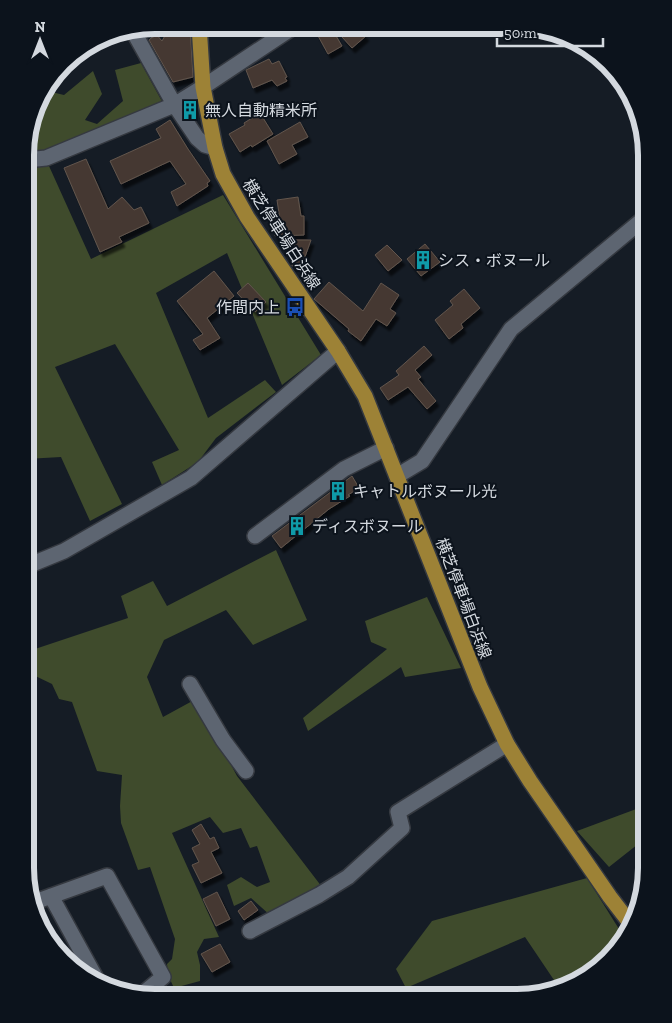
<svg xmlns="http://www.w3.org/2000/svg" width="672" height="1023" viewBox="0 0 672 1023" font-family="'Zilla Slab','Noto Sans JP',serif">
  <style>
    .forest { fill: #3f4b2c }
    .building { fill: #453931; stroke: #62554d; filter: url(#shadow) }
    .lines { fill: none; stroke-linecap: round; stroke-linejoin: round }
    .minor-casing { stroke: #353940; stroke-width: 18 }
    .major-casing { stroke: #353940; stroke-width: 18 }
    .minor { stroke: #5d6571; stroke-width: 15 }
    .major { stroke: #9d8236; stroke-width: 15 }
    .labels { text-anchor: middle; stroke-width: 4; stroke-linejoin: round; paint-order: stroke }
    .poi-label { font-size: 16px; fill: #d4d9df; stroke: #0c131c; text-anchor: start }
    .street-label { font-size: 16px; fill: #d4d9df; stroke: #0c131c }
    .rim { fill: none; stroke: #d4d9df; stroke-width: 6 }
  </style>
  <defs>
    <filter id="shadow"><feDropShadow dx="3" dy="5" stdDeviation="1" flood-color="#0009"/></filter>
  </defs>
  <rect width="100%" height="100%" fill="#151c25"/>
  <!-- forest -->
  <path class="forest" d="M141,63L164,105L68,144L71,157L49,166L91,259L223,195L321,355L282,385L227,253L156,293L208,418L265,380L276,392L216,438L198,462L162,485L152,462L179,450L115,344L55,367L122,504L90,521L61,457L26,459V137L43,90L64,95L93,71L102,94L85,120L97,124L123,101L115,70Z
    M276,550L307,620L253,645L226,610L164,640L147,677L163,717L196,699L237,776L322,887L271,916L251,898L234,906L227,885L241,877L257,887L270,882L257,846L250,848L241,828L223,833L210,817L172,833L219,937L204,939L197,952L200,965V981L174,988L168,975L167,964L172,959L175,939L150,867L138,870L121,823L120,806L122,775L97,771L72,702L59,699L52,684L25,671V650H32L128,618L121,596L153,581L167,606Z
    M427,597L461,668L405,677L401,667L308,731L303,718L387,649L371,642L365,621Z
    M647,805V837L609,867L577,831Z
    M587,878L624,937L620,947L567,988L560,989L525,937L406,988L396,969L432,921Z"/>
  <!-- building -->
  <path class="building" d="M171,25H186L190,27L193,77L173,82L149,40L156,34L162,41Z
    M355,26H357L366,36L352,48L342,37Z
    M328,28L330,30L332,29L342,46L328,54L317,34Z
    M269,59L272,64L279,61L287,77L285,78L287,81L277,86L272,80L253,88L246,70Z
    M304,101L308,111L296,115L292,105Z
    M260,113L273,134L252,147L251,145L240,152L229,134L245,125L244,123Z
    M170,120L188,149L210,181L207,183L208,186L177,206L171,192L186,184L170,161L121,184L110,161L161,138L156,129Z
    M300,122L308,137L292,145L297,154L279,164L267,141Z
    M86,159L108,209L122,197L134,210L141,207L149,223L119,237L122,242L100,252L64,168Z
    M298,197L301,216H304V235L275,236L274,220H280L277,200Z
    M295,240H311L302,265L292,266Z
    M425,244L440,262L421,276L407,259Z
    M387,245L402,260L388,271L375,255Z
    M214,271L234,296L207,318L220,338L200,350L193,340L203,334L177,301Z
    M329,282L363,311L381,283L399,295L390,309L396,313L387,326L376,319L361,341L348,331L349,329L314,299Z
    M248,283L266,302L255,312L237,293Z
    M464,289L480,308L461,324L463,328L449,339L435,320L453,305L450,301Z
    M424,346L432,355L415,370L421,377L418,379L436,401L427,409L408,387L388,400L380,388L399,375L396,371Z
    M352,476L359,488L348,495L350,496L329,509L281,548L272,536Z
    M201,824L210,839L214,837L219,848L211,852L222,873L201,883L192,865L199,862L192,848L200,844L192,830Z
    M217,892L230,919L216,926L203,899Z
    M251,901L258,910L244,920L238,911Z
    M220,944L230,962L212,972L201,954Z"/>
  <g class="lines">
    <!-- minor casing -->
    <g class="minor-casing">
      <path id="minor" d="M132,29L174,104L197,138L205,145L215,148
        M27,160L46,158L174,105L203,87L295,26
        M397,476L422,461L511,329L647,216
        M255,536L344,469L386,448
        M25,567L64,551L191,478L338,351
        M190,684L223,740L246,771
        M51,896L97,980
        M32,903L107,876L163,977L139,997
        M250,931L319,895L348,877L402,828L398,812L507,744"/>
    </g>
    <!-- major casing -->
    <g class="major-casing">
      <path id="major" d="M199,25L203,87L215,148L223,174L247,217L338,351L365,396L480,687L507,744L530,781L610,897L630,923"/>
    </g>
    <!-- minor -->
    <use href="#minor" class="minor"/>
    <!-- major -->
    <use href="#major" class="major"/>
  </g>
  <!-- icons -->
  <defs>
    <g id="building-bare" transform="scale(1.5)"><path d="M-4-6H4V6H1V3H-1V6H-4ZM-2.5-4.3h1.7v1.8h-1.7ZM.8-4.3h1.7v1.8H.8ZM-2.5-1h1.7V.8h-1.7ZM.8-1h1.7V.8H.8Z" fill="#0f9aa8" stroke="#0c131c" stroke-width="2.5" paint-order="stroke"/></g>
    <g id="bus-bare" transform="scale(1.5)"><path d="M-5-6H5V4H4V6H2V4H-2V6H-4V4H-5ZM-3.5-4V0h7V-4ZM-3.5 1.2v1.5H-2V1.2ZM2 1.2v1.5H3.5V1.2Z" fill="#1a4fb4" stroke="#0c131c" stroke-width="2.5" paint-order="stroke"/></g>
  </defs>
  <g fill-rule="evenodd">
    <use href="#building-bare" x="190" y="110"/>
    <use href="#building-bare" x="423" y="260"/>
    <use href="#bus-bare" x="295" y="307"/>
    <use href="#building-bare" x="338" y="491"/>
    <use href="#building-bare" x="297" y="526"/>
  </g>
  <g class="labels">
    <!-- poi labels -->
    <g class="poi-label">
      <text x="205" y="116">無人自動精米所</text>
      <text x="438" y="266">シス・ボヌール</text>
      <text x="280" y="313" text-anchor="end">作間内上</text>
      <text x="353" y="497">キャトルボヌール光</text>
      <text x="312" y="532">ディスボヌール</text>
    </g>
    <!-- street labels -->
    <g class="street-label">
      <text transform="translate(282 234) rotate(57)" y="6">横芝停車場白浜線</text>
      <text transform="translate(464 598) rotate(69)" y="6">横芝停車場白浜線</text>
    </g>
  </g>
  <!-- crop -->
  <path d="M0 0H672V1023H0ZM155 34H517A121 121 0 0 1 638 155V868A121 121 0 0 1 517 989H155A121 121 0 0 1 34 868V155A121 121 0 0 1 155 34Z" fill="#0c131c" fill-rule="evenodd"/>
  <path class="rim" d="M155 34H517A121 121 0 0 1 638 155V868A121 121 0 0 1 517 989H155A121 121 0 0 1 34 868V155A121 121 0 0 1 155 34Z"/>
  <!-- north arrow -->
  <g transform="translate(40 40)" stroke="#0c131c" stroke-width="4" paint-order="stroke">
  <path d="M0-4L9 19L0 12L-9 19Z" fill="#d4d9df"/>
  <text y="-8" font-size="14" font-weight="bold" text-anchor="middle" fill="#d4d9df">N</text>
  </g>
  <!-- scale -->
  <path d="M497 38v8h106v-8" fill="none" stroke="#d4d9df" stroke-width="2.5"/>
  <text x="504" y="38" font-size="15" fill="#d4d9df" stroke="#0c131c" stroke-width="4" paint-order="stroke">50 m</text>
</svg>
